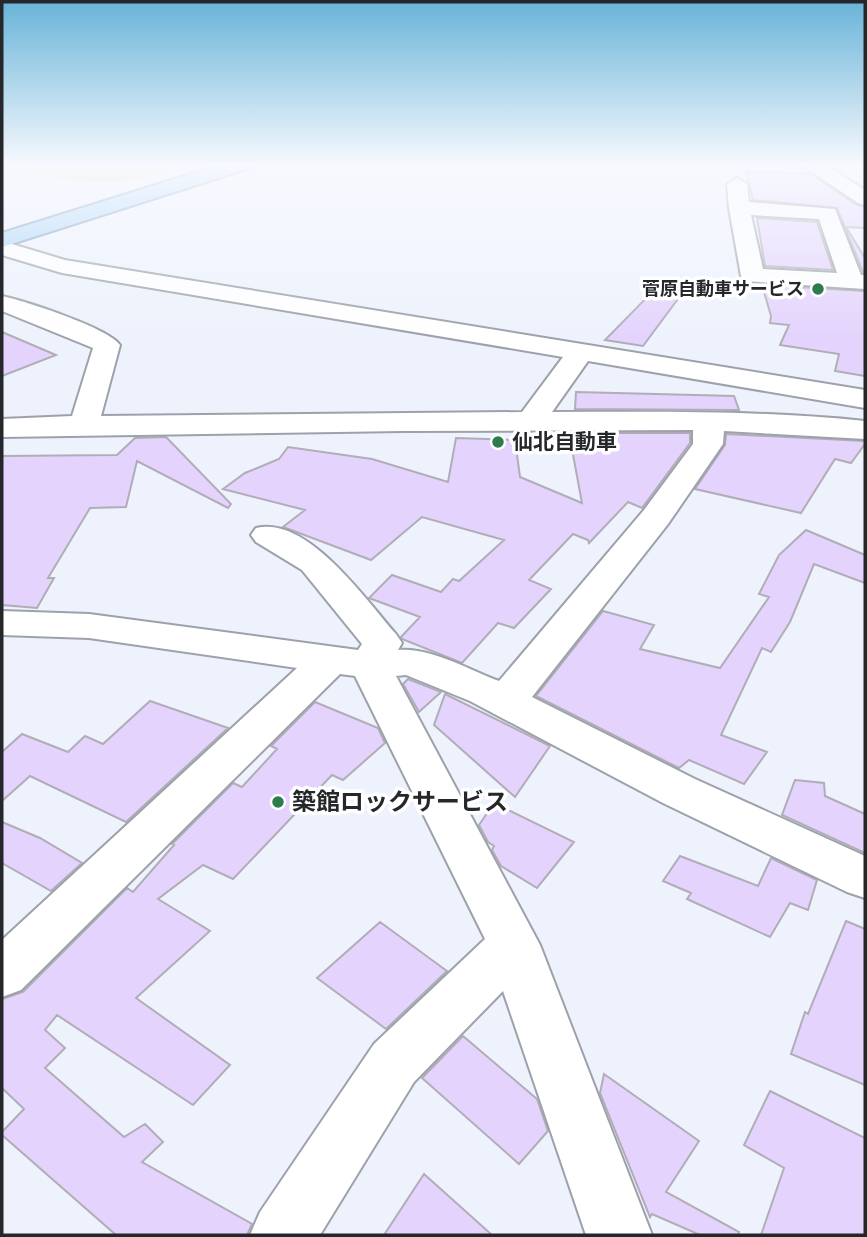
<svg xmlns="http://www.w3.org/2000/svg" width="867" height="1237" viewBox="0 0 867 1237" font-family="'Public Sans','Noto Sans JP',sans-serif">
  <style>
    .green { fill: #dae0a0 }
    .building { fill: #e4d4fd; stroke: #b1adb7; stroke-width: 2 }
    .lines { fill: none; stroke-linecap: round; stroke-linejoin: round }
    .minor-casing { stroke: #9ca1aa; stroke-width: 4 }
    .highway-casing { stroke: #7a97b1; stroke-width: 4 }
    .minor { fill: #fff; fill-rule: evenodd }
    .highway { fill: #a8d4fa; fill-rule: evenodd }
    .poi-dot { fill: #2e7c4b; stroke: #fff; stroke-width: 2.5 }
    .labels { text-anchor: middle; stroke-width: 7; stroke-linejoin: round; paint-order: stroke }
    .far-poi-label { font-size: 18px; font-weight: bold; fill: #25272a; stroke: #fff; text-anchor: end }
    .poi-label { font-size: 21px; font-weight: bold; fill: #25272a; stroke: #fff; text-anchor: start }
    .near-poi-label { font-size: 24px; font-weight: bold; fill: #25272a; stroke: #fff; text-anchor: start }
  </style>
  <rect width="100%" height="100%" fill="#edf2fc"/>
  <!-- green -->
  <path class="green" d="M2,163H180C128,195 59,177 2,171Z"/>
  <!-- building -->
  <path class="building" d="M746,171L811,174L857,205L865,207V228L846,227L865,258V272H863L837,208L753,200Z
    M757,218L817,222L833,270L765,266Z
    M659,285L686,288L643,346L605,340Z
    M762,285L865,291V376L835,371L839,354L780,345L789,325L770,323L771,316Z
    M2,332L56,355L2,376Z
    M576,392L734,396L739,410L575,409Z
    M569,433H690V443L642,508L628,502L589,543L588,540L573,534L529,580L551,589L514,628L498,623L462,663L402,639L401,637L420,617L369,598L392,575L441,592L453,579L459,581L504,540L422,517L371,560L283,527L305,510L223,489L245,473L279,459L288,447L372,459L448,482L456,438L515,440L520,477L582,503Z
    M726,434L865,441V444L851,463L835,459L801,513L695,489L725,445Z
    M166,437L231,504L228,508L137,461L126,507L90,508L48,578H54L37,608L2,605V456L117,455L135,438Z
    M806,530L865,555V583L814,564L790,622L771,652L762,648L721,735L767,752L744,784L689,760L679,768L536,696L603,611L654,625L640,649L720,668L769,597L759,594L779,555Z
    M408,679L441,692L419,712L403,684Z
    M445,694L550,746L515,797L434,725Z
    M150,701L228,728L126,822L30,776L2,801V752L22,734L68,752L85,736L103,744Z
    M315,702L378,728L385,743L343,780L332,775L233,879L203,865L158,899L210,931L136,998L230,1065L193,1105L57,1015L45,1030L65,1048L45,1068L124,1137L145,1124L163,1142L142,1162L252,1224L247,1235H116L2,1135V1132L24,1109L2,1088V999L23,992L127,888L133,892L174,845L172,844L233,783L242,787L277,749L271,746Z
    M795,780L824,783L825,796L865,814V853L782,815Z
    M494,803L574,842L537,888L501,866L492,850L494,846L488,842L479,825Z
    M2,822L40,838L82,863L51,891L2,863Z
    M680,856L758,886L771,858L817,880L808,910L790,903L770,937L687,899L691,893L663,881Z
    M846,921L865,929V1085L791,1054L805,1012L808,1014Z
    M380,922L447,971L386,1029L317,978Z
    M463,1036L537,1099L548,1131L519,1164L422,1078Z
    M604,1074L699,1141L666,1192L739,1232L738,1235H700L652,1214L650,1217L600,1093Z
    M770,1091L865,1138V1235H761L784,1168L744,1145Z
    M424,1174L492,1235H384Z"/>
  <g class="lines">
    <!-- minor casing -->
    <g class="minor-casing">
      <path id="minor" d="M799,163H822L865,190V205L858,203Z
        M737,178L747,184L749,202L835,209L861,275H865V289L745,281L741,276L729,208L727,184ZM751,215L819,219L837,273L763,269Z
        M2,241L65,260L865,390V408L588,361L552,412C657,412 761,410 865,421V439L724,431L723,444L668,524L532,697L695,779L865,856V898L847,892L663,803L470,701L406,675L396,676L540,945L652,1235H586L503,991L414,1082L320,1235H250L260,1212L374,1044L485,939L355,676L340,674L21,990L2,997V940L297,668L89,638L2,635V611L89,614L358,650L362,644L302,570L256,542L251,535L256,528C307,515 366,600 396,634L402,643L398,650C431,647 469,670 499,681L644,510L693,444V430L403,431L2,437V419L72,416L93,348L2,311V296C25,301 109,328 120,345L101,416L522,412L563,357L62,273L2,255Z"/>
    </g>
    <!-- highway casing -->
    <g class="highway-casing">
      <path id="highway" d="M226,163H255L253,167L2,247V233Z"/>
    </g>
    <!-- minor -->
    <use href="#minor" class="minor"/>
    <!-- highway -->
    <use href="#highway" class="highway"/>
  </g>
  <!-- sky -->
  <linearGradient id="sky" x2="0" y2="1"><stop stop-color="#68b3d8"/><stop offset="0.49" stop-color="#f7f9fe"/><stop offset="1" stop-color="#f7f9fe" stop-opacity="0"/></linearGradient>
  <rect width="867" height="336" fill="url(#sky)"/>
  <!-- markers -->
  <g class="poi-dot">
    <circle cx="818" cy="289" r="7"/>
    <circle cx="498" cy="442" r="7"/>
    <circle cx="278" cy="802" r="7"/>
  </g>
  <g class="labels">
    <!-- far-poi labels -->
    <g class="far-poi-label">
      <text x="804" y="295">菅原自動車サービス</text>
    </g>
    <!-- poi labels -->
    <g class="poi-label">
      <text x="512" y="449">仙北自動車</text>
    </g>
    <!-- near-poi labels -->
    <g class="near-poi-label">
      <text x="292" y="810">築館ロックサービス</text>
    </g>
  </g>
  <!-- border -->
  <rect width="867" height="1237" fill="none" stroke="#25272a" stroke-width="7"/>
</svg>
